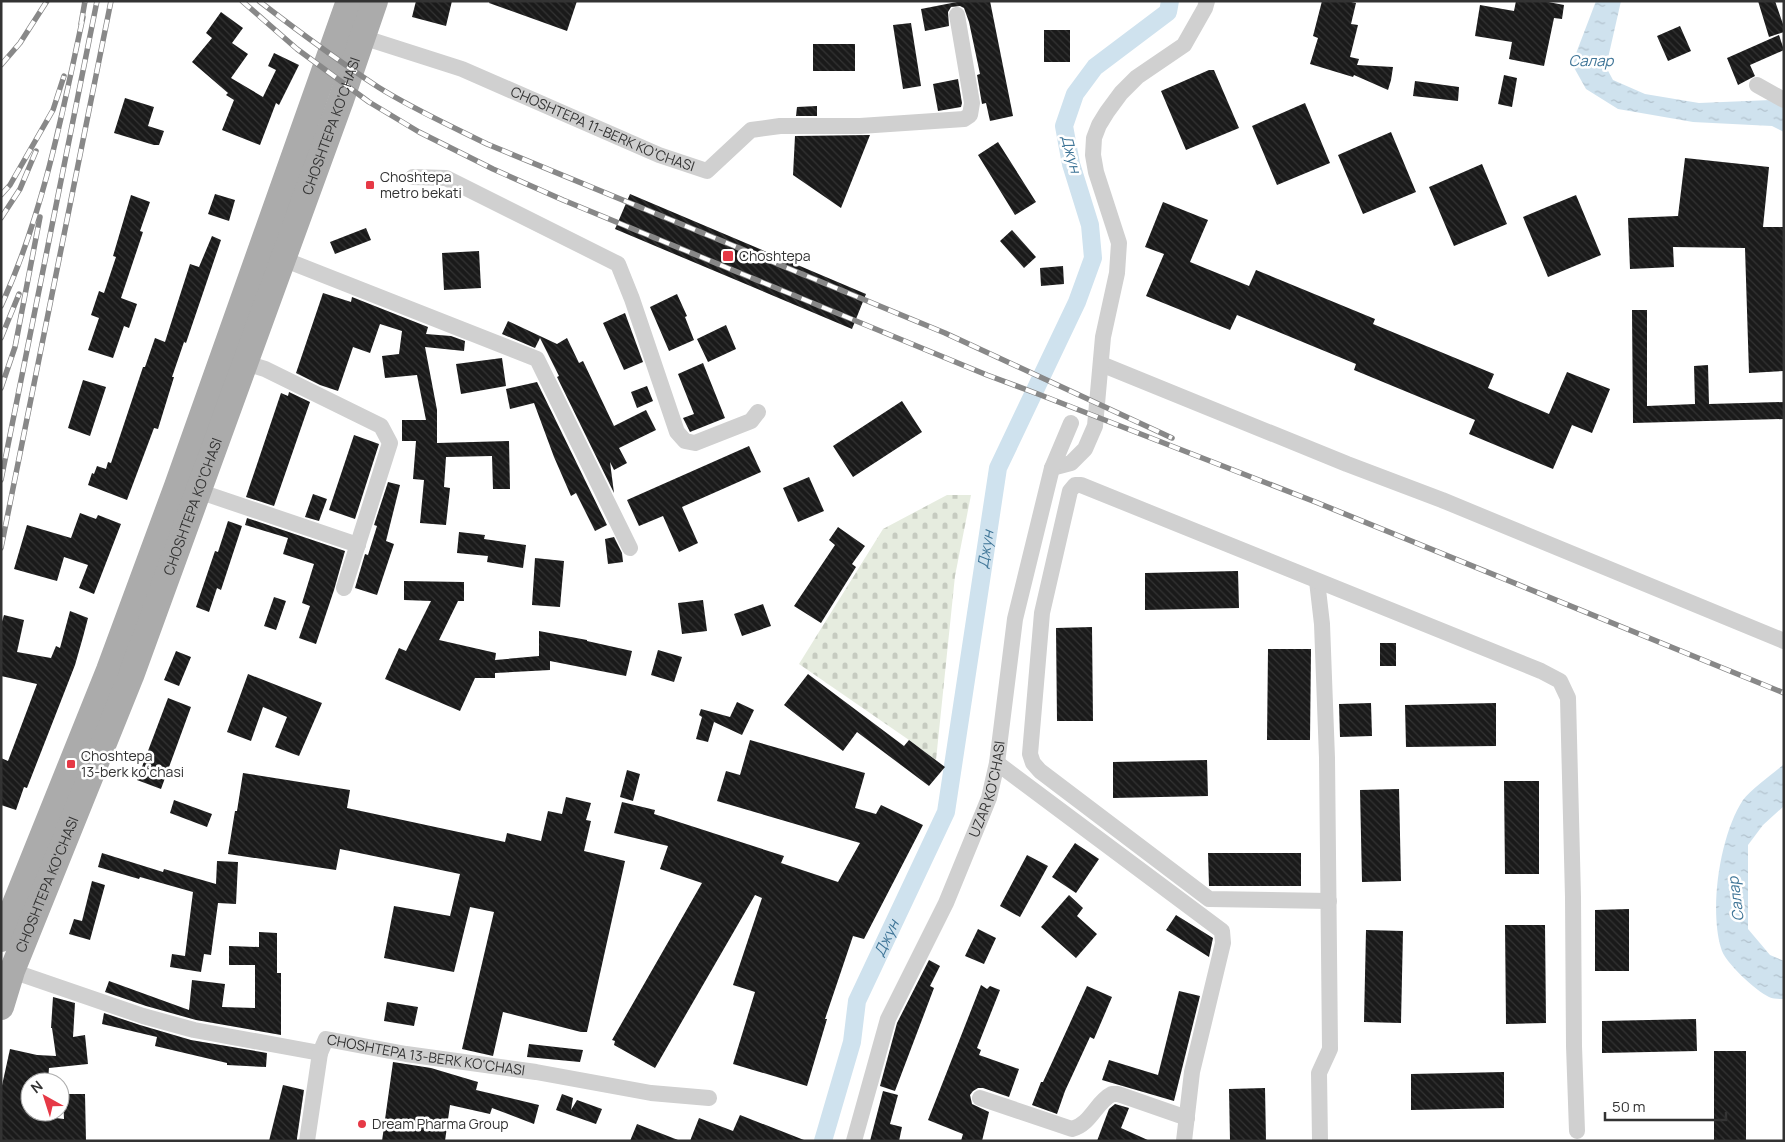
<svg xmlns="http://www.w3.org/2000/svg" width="1785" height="1142" viewBox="0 0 1785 1142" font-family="Manrope,sans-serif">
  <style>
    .cemetery { fill: url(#cemetery-stones) }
    .water { fill: url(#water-ripples) }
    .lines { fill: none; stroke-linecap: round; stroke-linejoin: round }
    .canal { stroke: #cfe2ee; stroke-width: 18 }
    .building { fill: url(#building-back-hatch) }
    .street { stroke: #d0d0d0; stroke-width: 16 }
    .primary { stroke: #ababab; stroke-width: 26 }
    .rail-casing { stroke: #888; stroke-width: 5.5 }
    .rail { stroke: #fff; stroke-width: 4; stroke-dasharray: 11; stroke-linecap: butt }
    .poi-dot { fill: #e63946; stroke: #fff; stroke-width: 2 }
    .labels { text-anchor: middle; stroke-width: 5; stroke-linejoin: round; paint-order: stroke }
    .street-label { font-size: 14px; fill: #333; stroke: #fff }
    .poi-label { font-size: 14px; fill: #333; stroke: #fff; text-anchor: start }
    .water-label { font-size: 15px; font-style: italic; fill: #3f7597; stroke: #fff }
  </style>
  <defs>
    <pattern id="cemetery-stones" width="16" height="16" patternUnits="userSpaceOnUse" patternTransform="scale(1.25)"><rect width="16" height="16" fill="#e6ecdf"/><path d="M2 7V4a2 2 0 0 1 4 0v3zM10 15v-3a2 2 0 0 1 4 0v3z" fill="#c6cbc0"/></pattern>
    <pattern id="water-ripples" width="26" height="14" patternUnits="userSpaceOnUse" patternTransform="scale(1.25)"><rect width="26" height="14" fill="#cfe2ee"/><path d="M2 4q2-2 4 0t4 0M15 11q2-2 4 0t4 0" fill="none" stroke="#b2c2cd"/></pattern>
    <pattern id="building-back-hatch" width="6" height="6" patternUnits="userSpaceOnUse" patternTransform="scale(1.25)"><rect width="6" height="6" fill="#1a1a1a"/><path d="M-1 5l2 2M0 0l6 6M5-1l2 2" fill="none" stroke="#333"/></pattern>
  </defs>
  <rect width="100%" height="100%" fill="#fff"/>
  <!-- cemetery -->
  <path class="cemetery" d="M947,495H971L955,576L936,760L909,740L799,664L883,529Z"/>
  <!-- water -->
  <path class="water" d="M1596,1H1621L1606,67L1613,80L1645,94L1699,103L1771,100L1784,105V132L1772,126L1693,122L1618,109L1586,89L1572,64Z
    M1784,764V806L1763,825L1748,845V929L1770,955L1784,961V999C1779,999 1773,999 1769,997C1756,991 1724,962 1721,948C1709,908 1720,835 1743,800C1751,789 1773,774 1784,764Z"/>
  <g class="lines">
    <!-- canal -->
    <path class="canal" id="s1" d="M823,1141L852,1042L857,1001L946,812L998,468L1077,302L1093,258L1090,225L1071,164L1064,126L1075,94L1095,67L1168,12L1170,1"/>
  </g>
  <!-- building -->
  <path class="building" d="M416,1H452L446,26L412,17Z
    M490,1H577L567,31L489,3Z
    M962,1H990L1013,116L990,121L986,103L982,104L977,75L980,74L969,22L964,8L960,6L951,7L948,12L949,26L925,31L921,9Z
    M1322,1H1347L1356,3L1351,24L1358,25L1350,57L1359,59L1357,65L1393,67L1391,80L1388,90L1354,75L1353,77L1310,64L1318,38L1313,36Z
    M1516,1H1543L1564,5L1562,19L1554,18L1544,66L1509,59L1512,42L1475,36L1480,5L1514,11Z
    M1758,1H1775L1784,27V32L1769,37Z
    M221,12L243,28L232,43L248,54L231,78L263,97L276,70L268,66L274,53L299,65L279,105L276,103L260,145L222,130L234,100L226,95L228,93L192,62L212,38L206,33Z
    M911,23L921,86L903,89L893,25Z
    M1680,26L1691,51L1668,61L1657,36Z
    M1044,30H1070V62H1044Z
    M1779,35L1784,50L1750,65L1755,76L1738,85L1727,58Z
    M813,44H855V71H813Z
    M1209,70H1214L1239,128L1186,150L1161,91Z
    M1504,75L1517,78L1512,107L1498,104Z
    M958,79L962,103L961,107L938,111L933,84Z
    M1415,81L1459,87L1458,101L1413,96Z
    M125,98L154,107L148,126L164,131L159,145H154L114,133Z
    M1305,103L1330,163L1277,185L1252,126Z
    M817,106V116H796L797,107Z
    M1391,132L1416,192L1363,214L1338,155Z
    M870,135L841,208L793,175L795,136Z
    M998,142L1036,202L1015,215L978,155Z
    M1685,158L1769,167L1763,227H1784V371L1749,373L1745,248L1673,247L1674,267L1630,269L1628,218L1678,216Z
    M1482,164L1507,224L1454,246L1429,187Z
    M215,194L235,200L229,221L208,214Z
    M630,194L866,294L852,329L615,229Z
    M131,195L150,202L140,231L143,232L121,298L137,304L129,328L124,326L113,358L88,350L99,318L91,315L99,291L104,293L116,257L113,256Z
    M1576,195L1601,255L1548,277L1523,217Z
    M1163,202L1208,220L1190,262L1249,286L1256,270L1375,319L1373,324L1494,374L1488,388L1549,414L1567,372L1610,389L1592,433L1572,425L1553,469L1469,434L1475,420L1354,370L1356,364L1237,315L1230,330L1146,296L1164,254L1145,247Z
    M366,228L371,240L335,254L330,242Z
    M1012,230L1036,257L1024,268L1000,241Z
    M212,236L221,240L186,343L184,342L172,377H174L158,429L154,428L127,500L88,485L92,473L94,474L97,466L106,469L108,462L111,463L143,367H145L155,338L165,342L190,264L199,267Z
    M479,251L481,288L444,290L442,253Z
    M1063,266L1064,284L1041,286L1040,268Z
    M323,293L351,302L352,297L428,327L426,334L451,336L465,341L464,351L425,347L437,410V443L509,441L510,489H493L492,456L446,457L444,487L450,488L446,525L420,523L424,480L413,479L416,441H402V420H426L417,375L385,378L382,356L399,354L402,331L380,324L370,353L353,347L338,391L320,385L296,373Z
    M677,294L687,316L685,317L694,340L669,351L650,307Z
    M1632,310H1647V406L1695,404L1694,366L1708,365L1709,404L1784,402V419L1633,423Z
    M625,313L643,362L624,370L603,323Z
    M508,321L557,344L567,338L579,363L583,361L614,426L646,410L656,430L619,448L627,463L614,470L610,462L614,493L557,377L559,376L540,338L535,348L502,334Z
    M726,325L736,349L708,362L697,339Z
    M502,358L506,386L461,394L456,364Z
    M703,363L725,418L690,432L683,418L694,414L678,374Z
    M83,380L106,387L90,436L68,428Z
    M537,382L607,525L595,531L576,493L571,496L554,457L534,403L510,409L506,389Z
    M647,386L653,401L637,408L631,392Z
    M289,392L310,402L274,506L246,497L281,393L288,396Z
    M902,401L922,432L853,477L833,446Z
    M354,435L379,444L355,519L329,510Z
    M749,446L761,472L682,507L698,543L679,552L663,516L639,526L627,500Z
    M809,477L824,511L798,522L783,488Z
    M388,482L400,485L386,541L394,544L377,595L355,588L365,554L368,555L377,526L374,525Z
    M313,494L327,499L319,521L305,517Z
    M80,513L96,519L98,515L121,524L94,594L79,588L88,565L64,557L57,581L14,569L27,525L71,538Z
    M247,518L345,551L334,590L316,644L299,638L310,606L302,603L314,564L283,554L288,538L245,525Z
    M228,521L242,526L221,590L217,588L209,612L196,607L215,551L218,552Z
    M838,527L865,546L852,564L856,567L821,623L794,606L835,545L829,540Z
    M459,532L485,535L484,539L526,545L523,568L487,562L488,556L457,553Z
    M614,537L622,553L623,562L608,564L605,539Z
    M535,558L564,561L560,607L532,605Z
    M1238,571L1239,608L1145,610V573Z
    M404,581L464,582V601H458L439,640L496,653L495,660L539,656V631L587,640V641L632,651L626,676L550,661V670L495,673V678H475L460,711L385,679L399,648L406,651L431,601L404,600Z
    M274,597L286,601L276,630L264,626Z
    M703,600L707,631L682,634L678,603Z
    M763,604L771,626L742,636L734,614Z
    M70,611L88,618L83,637L75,665L27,788L24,787L16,810L1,805V758L8,761L37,684L1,676V625L4,615L24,620L17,652L51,658L56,646L60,648Z
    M1092,627L1093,721H1057L1056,628Z
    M1380,643H1396V666H1380Z
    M1268,649H1311L1310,740H1267Z
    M658,650L682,657L674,682L651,675Z
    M176,651L191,657L179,686L164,680Z
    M248,674L322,703L299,756L275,747L287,717L263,707L251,741L227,732Z
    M808,674L904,746L909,740L945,767L929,786L857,732L843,751L784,705Z
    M168,698L191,707L161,789L137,780Z
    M737,702L754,710L742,735L714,722L708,742L696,739L702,717L699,715L701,709L730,717Z
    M1371,703L1372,736L1340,737L1339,704Z
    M1496,703V746L1406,747L1405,705Z
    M750,740L865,773L855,808L876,814L881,805L923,825L864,939L853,936L825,1019H827L807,1086L733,1064L755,992L733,985L762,898L755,895L655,1068L614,1045L615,1041L612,1040L702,883L660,869L668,846L614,833L622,802L655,810L654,814L784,856L781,863L838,882L860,843L717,801L726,771L740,775Z
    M1207,760L1208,796L1113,798V762Z
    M627,770L640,774L633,801L620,797Z
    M243,773L350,790L347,808L505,842L507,833L541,841L548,811L562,814L566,797L591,803L586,820L591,821L584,851L625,861L587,1032H581L503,1012L493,1056L462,1049L494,912L470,907L454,972L384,958L394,906L450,916L460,874L340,849L336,870L228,854L235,811H237Z
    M1504,781H1539V874H1505Z
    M1399,789L1401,881L1362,882L1360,790Z
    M174,800L212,814L207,827L170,813Z
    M1075,843L1099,859L1076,893L1052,877Z
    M102,853L163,872L164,869L216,884L217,861L238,862L236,904L218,903L211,955L204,954L201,972L170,967L172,954L185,956L193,892L140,877L139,879L98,867Z
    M1208,853H1301V886H1209Z
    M1027,855L1048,866L1020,917L1000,906Z
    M92,881L105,885L90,940L69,934L74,919L82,921Z
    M1069,895L1083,908L1077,916L1097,934L1076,958L1041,927Z
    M1629,909V971H1595V910Z
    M1176,915L1213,938L1209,957L1166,930Z
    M1505,925H1545L1546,1023L1506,1024Z
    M978,929L996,938L984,964L965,956Z
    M1366,930L1403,931L1401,1023L1364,1022Z
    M259,932L277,933V973H281V1035L196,1020L146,1006L105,992L109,981L189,1010L192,980L225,984L222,1007L255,1008V965H229V946L259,947Z
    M929,960L940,966L930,986L934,988L895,1091L880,1086L897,1023Z
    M981,985L987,989L990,986L1000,990L977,1048L981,1050L979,1055L1019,1069L1009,1097L983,1088H978L973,1091L970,1095L972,1104L989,1112L982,1141H961L963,1134L928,1120Z
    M1087,986L1112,997L1094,1039L1090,1037L1065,1091L1057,1114L1032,1105L1041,1082H1043Z
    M1179,991L1200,996L1174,1101L1102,1080L1109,1060L1158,1075Z
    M53,997L75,1003L73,1037L85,1035L88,1064L49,1068L48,1080L30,1079V1115L64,1119L63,1094H85L86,1141H1V1090L10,1049L37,1055L56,1056L52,1028H51Z
    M387,1002L418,1007L414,1026L384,1021Z
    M104,1013L140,1025L191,1040L267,1053L266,1067L227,1065V1063L155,1046L157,1037L102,1024Z
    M1696,1019L1697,1051L1602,1053V1021Z
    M529,1044L583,1050L580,1062L527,1057Z
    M1714,1051H1746V1141H1714Z
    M393,1062L431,1068L478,1082L476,1090L539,1105L534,1124L492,1108L490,1114L450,1105L445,1141H382Z
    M1504,1072V1108L1411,1110V1074Z
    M283,1085L304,1090L297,1138V1141H269Z
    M1265,1088L1266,1141H1230L1229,1089Z
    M883,1091L898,1095L890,1124L902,1127L899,1141H870Z
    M562,1094L573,1098L571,1110L577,1100L602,1109L596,1124L556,1110Z
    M1115,1104L1129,1108L1121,1128L1150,1141H1097L1109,1109Z
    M740,1115L804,1140V1141H690L699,1118L733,1131Z
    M637,1124L678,1140V1141H630Z"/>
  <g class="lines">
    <!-- street -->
    <g class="street">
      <path id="s2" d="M362,37L462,69L659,155L707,171L751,130L780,126H860L964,119L970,115L972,103L957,15"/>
      <path d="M1757,85L1784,100"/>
      <path d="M413,177L446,178L618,264L632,299L677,432L685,441L695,443L751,421L758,412"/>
      <path d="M283,259L537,359L630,548"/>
      <path d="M245,363L265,369L381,426L390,443L344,588"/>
      <path d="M1101,364L1347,464L1442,500L1784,641"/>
      <path d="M1052,468L1071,463L1085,449L1095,426L1103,337L1117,273L1119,243L1096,172L1093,155L1094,138L1099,125L1107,112L1121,93L1137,77L1184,45L1205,8L1207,1"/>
      <path d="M198,491L358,545"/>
      <path d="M1317,581L1322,624L1327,758L1330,1049L1319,1073L1320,1141"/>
      <path d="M997,763L1222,931L1223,943L1192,1072L1184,1141"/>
      <path d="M1329,901L1209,899L1040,771L1033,763L1030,754L1042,613L1070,491L1075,485H1081L1541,671L1560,681L1568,698L1573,897L1574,1046L1577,1131"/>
      <path id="s3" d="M12,971L143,1016L194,1030L320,1053L326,1039L406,1054L536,1072L651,1093L709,1098"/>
      <path d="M980,1098L1072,1129C1091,1124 1096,1102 1112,1094H1118L1187,1118"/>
      <path d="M307,1141L320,1053"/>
      <path id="s4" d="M854,1141L888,1019L946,903L989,798L997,763L1015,619L1052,468L1071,423"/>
    </g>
    <!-- primary -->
    <g class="primary">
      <path d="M1,939L109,670L177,486L349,1"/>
      <path id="s5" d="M1,1007L12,971L131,676L341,100L375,1"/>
    </g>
    <!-- rail casing -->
    <g class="rail-casing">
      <path id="rail" d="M242,1L297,49L369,102L419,132L493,169L563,200L987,375L1038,394L1318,503L1784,693
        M259,1C298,31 337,60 378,87C413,109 451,126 487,144L945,333L1172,438
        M81,24L85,1
        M1,65L20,43L47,1
        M1,195L10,185L53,110L64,76
        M1,218L20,189L36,151
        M1,306C43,215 62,115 83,17
        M1,338L19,294
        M1,388L15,347L40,217
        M1,480L97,1
        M1,548L111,1"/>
    </g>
    <!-- rail -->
    <use href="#rail" class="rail"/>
  </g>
  <!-- markers -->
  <g class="poi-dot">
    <rect x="365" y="180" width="10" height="10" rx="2.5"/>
    <rect x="722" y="250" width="12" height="12" rx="2.5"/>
    <rect x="66" y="759" width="10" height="10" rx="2.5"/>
    <circle cx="362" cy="1124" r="5"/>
  </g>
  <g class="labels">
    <!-- street labels -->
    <g class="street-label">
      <text dy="5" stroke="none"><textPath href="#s5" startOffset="941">CHOSHTEPA KO'CHASI</textPath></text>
      <text dy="5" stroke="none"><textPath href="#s2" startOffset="258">CHOSHTEPA 11-BERK KO'CHASI</textPath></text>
      <text dy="5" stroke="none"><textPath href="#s5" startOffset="536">CHOSHTEPA KO'CHASI</textPath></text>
      <text dy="5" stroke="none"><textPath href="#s4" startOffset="378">UZAR KO'CHASI</textPath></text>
      <text dy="5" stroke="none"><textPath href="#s5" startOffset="131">CHOSHTEPA KO'CHASI</textPath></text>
      <text dy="5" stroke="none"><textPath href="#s3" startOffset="436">CHOSHTEPA 13-BERK KO'CHASI</textPath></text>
    </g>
    <!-- poi labels -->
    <g class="poi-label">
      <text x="380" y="182">Choshtepa<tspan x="380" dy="16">metro bekati</tspan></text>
      <text x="739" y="261">Choshtepa</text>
      <text x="81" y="761">Choshtepa<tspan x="81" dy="16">13-berk koʻchasi</tspan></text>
      <text x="372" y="1129">Dream Pharma Group</text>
    </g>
    <!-- water labels -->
    <g class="water-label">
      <text x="1591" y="66">Салар</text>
      <text transform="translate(1071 154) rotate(75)" y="5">Джун</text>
      <text dy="5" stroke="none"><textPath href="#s1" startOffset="619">Джун</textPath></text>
      <text transform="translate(1736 899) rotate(-97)" y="5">Салар</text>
      <text dy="5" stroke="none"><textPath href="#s1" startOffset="214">Джун</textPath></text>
    </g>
  </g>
  <!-- border -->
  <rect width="1785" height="1142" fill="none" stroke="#333333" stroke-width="5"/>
  <!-- north arrow -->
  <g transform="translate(45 1097) rotate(321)"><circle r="24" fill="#ffffff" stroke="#adadad"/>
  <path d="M0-4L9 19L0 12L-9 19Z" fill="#e63946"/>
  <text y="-8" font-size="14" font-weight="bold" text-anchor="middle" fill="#333333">N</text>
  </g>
  <!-- scale -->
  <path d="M1605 1112v8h121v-8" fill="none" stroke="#333333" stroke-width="2.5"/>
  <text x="1612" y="1112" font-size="15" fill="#333333" stroke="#ffffff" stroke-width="4" paint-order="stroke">50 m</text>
</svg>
